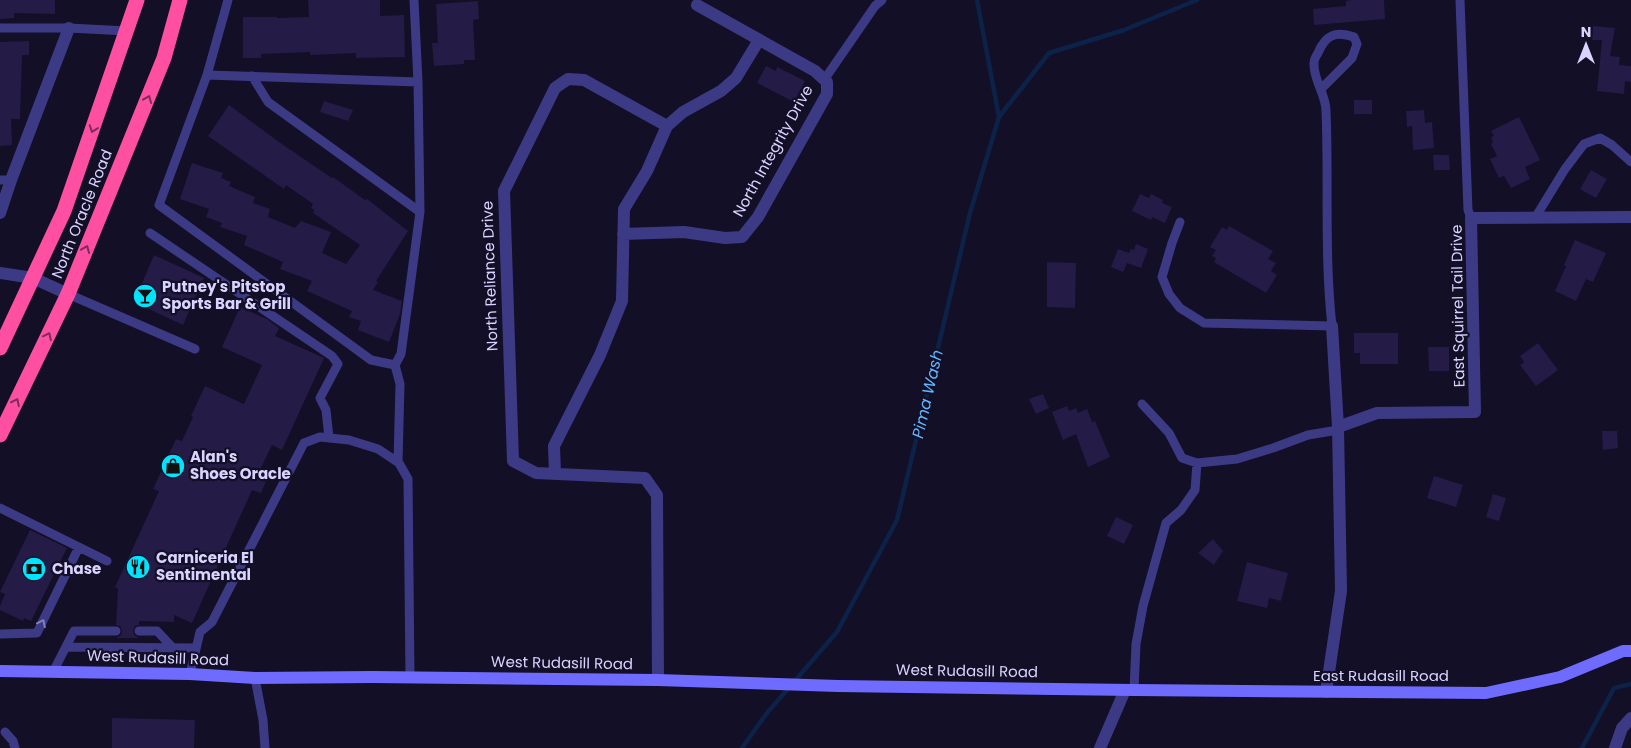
<svg xmlns="http://www.w3.org/2000/svg" width="1631" height="748" viewBox="0 0 1631 748" font-family="Poppins,sans-serif">
  <style>
    .lines { fill: none; stroke-linecap: round; stroke-linejoin: round }
    .stream { stroke: #0c2248; stroke-width: 4.5 }
    .building { fill: #241b47 }
    .lane { stroke: #3d3a85; stroke-width: 9 }
    .street { stroke: #3d3a85; stroke-width: 12 }
    .secondary { stroke: #6f6bff; stroke-width: 12 }
    .highway { stroke: #ff4fa3; stroke-width: 15 }
    .oneway { stroke: #7d2c5e }
    .oneway2 { stroke: #837fbc }
    .labels { text-anchor: middle; stroke-width: 4.5; stroke-linejoin: round; paint-order: stroke }
    .street-label { font-size: 15px; fill: #d9d4ff; stroke: #130f26 }
    .poi-label { font-size: 15px; font-weight: bold; fill: #d9d4ff; stroke: #130f26; text-anchor: start }
    .water-label { font-size: 16px; font-style: italic; fill: #62b6ff; stroke: #130f26 }
  </style>
  <rect width="100%" height="100%" fill="#130f26"/>
  <g class="lines">
    <!-- stream -->
    <path class="stream" d="M999,117L1049,53L1124,30L1197,0
      M742,748L767,713L837,632L897,520L970,213L999,117L977,0
      M1582,748L1614,688L1631,684"/>
  </g>
  <!-- building -->
  <path class="building" d="M0,0H55V14L14,13V18L0,19Z
    M308,0H380V16L404,15L405,57L356,58V53L310,55V52L261,54V58H243V17H277V18L309,17Z
    M1352,0H1384L1385,19L1314,25L1313,9L1346,6V1Z
    M478,1L479,19L473,20L475,60H464V64L434,66L432,43H438L436,4Z
    M1593,26L1615,28L1610,56L1620,57L1619,65L1631,66V82L1625,81L1624,94L1597,91L1602,40H1592Z
    M29,41V55H22L20,119H11L12,145L0,146V42Z
    M766,66L776,71L777,67L805,81L794,102L757,83Z
    M1354,100H1372V114H1354Z
    M324,101L353,110L348,121L320,112Z
    M229,105L279,142L332,178L333,177L365,200L367,199L408,231L376,281L378,282L373,290L402,301L400,314L389,342L358,330L361,321L349,317L352,311L307,291L312,281L280,269L283,262L244,245L247,236L220,227L222,223L206,217L209,209L180,199L192,163L223,173L221,178L231,182L229,186L255,197L253,203L270,209L268,217L295,228L301,221L331,232L322,253L346,264L360,245L313,213L314,210L311,208L313,204L286,185L284,189L208,136Z
    M1424,110L1425,123L1432,122L1434,148L1413,150L1412,126L1407,127L1406,111Z
    M1519,117L1540,160L1525,167L1530,179L1511,188L1504,176L1499,178L1490,159L1497,156L1491,144L1493,142L1491,137L1494,136L1491,131Z
    M1433,155H1449L1450,170H1434Z
    M1591,170L1607,179L1596,198L1580,189Z
    M1140,194L1149,198L1151,194L1163,200L1162,203L1172,207L1165,223L1152,217L1151,220L1132,211Z
    M1229,226L1273,251L1268,259L1276,263L1271,271L1277,275L1266,293L1214,262L1216,258L1212,256L1216,250L1210,247L1222,227L1227,230Z
    M1575,240L1606,253L1593,282L1586,279L1576,301L1555,291L1566,266L1564,265Z
    M1136,244L1148,249L1141,268L1127,263L1123,272L1111,267L1118,249L1129,253L1131,249L1134,250Z
    M154,255L204,278L183,325L138,304L136,297Z
    M1047,262L1076,263L1075,308L1047,307Z
    M240,307L267,319L279,328L275,336L324,358L282,450L272,445L260,470L269,474L261,493L252,490L192,623L174,615V622L139,621V625L135,626L133,631L134,635L139,638H116L121,635L122,631L120,626L116,625L118,589L115,587L159,491L153,489L176,439L182,441L193,417L191,416L205,386L244,404L262,365L222,347Z
    M1354,333H1398V364H1360V353H1354Z
    M1538,343L1558,370L1536,386L1520,365L1524,362L1520,356Z
    M1428,347H1449V371H1429Z
    M1043,394L1049,408L1036,414L1029,399Z
    M1067,406L1069,411L1076,408L1078,413L1087,409L1092,422L1095,421L1110,457L1088,467L1076,434L1063,440L1052,412Z
    M1602,431H1617L1618,448L1603,450Z
    M1434,476L1463,485L1456,507L1427,498Z
    M1493,494L1506,498L1499,521L1486,517Z
    M1116,517L1133,525L1124,544L1107,536Z
    M30,530L67,548L31,621L24,618L23,621L0,610V606L5,594L0,592Z
    M1213,539L1223,551L1214,565L1198,553Z
    M1247,562L1288,573L1281,601L1269,598L1267,608L1237,601Z
    M112,718L195,720L194,748H112Z"/>
  <g class="lines">
    <!-- lane -->
    <path class="lane" d="M228,0L207,75L159,205L371,360L395,365L401,354L420,212L418,82L414,0
      M1460,0L1468,210L1471,218
      M0,28H69L127,31
      M207,75L418,82
      M252,76L268,102L420,212
      M824,80L875,6L882,0
      M0,180H11
      M1535,218L1565,169L1584,144L1600,138L1612,145L1631,162
      M1180,222L1172,243L1162,277L1169,294L1180,308L1204,323L1332,326C1324,255 1329,182 1326,111C1326,94 1313,80 1314,63C1314,60 1316,56 1318,53C1325,36 1335,30 1354,37L1357,44L1352,58L1321,89
      M150,233L332,356L338,364L320,398L326,410L329,438
      M68,294L195,349
      M395,365L400,384L398,462
      M1142,404L1169,433L1182,458L1197,463L1237,459L1273,448L1308,435L1338,430
      M0,508L107,561
      M139,631H157L173,648
      M0,634L37,633L79,547
      M66,647L196,648
      M53,672L74,631H116
      M190,674L200,632L212,622L304,443L320,437L349,440L378,449L399,463L408,479L410,677
      M255,678L263,720L265,748
      M1134,690L1136,644L1143,606L1166,523L1181,510L1195,490L1197,463
      M5,732L13,741L15,748"/>
    <!-- street -->
    <path class="street" d="M0,213L11,180L69,28
      M623,234L684,232L725,238L742,237L758,217L827,94V82L815,71L697,5
      M0,273L33,278L68,294
      M1338,427L1377,413L1475,412L1471,218L1631,217
      M555,474L554,446L600,355L622,301L624,209L647,171L667,126L683,112L721,91L736,78L759,40
      M658,680L657,495L645,478L536,473L513,461L504,191L555,88L568,79L584,80L667,126
      M1326,692L1341,591L1338,427L1332,326
      M1100,748L1125,690
      M1615,748L1622,728L1631,718"/>
    <!-- secondary -->
    <path class="secondary" d="M0,671L190,674L255,678L372,677L658,680L838,686L1134,690L1486,693L1560,677L1623,651H1631"/>
    <!-- highway -->
    <path class="highway" d="M0,348L64,211L137,0
      M0,435L68,294L164,58L180,0"/>
  </g>
  <!-- one-way arrows -->
  <defs><path id="oneway-chevron" d="M-2-3.5L2.5 0L-2 3.5" fill="none" stroke-width="1.6" stroke-linecap="round" stroke-linejoin="round" transform="scale(1.25)"/></defs>
  <g class="oneway">
    <use href="#oneway-chevron" transform="translate(148 99) rotate(-68)"/>
    <use href="#oneway-chevron" transform="translate(93 129) rotate(110)"/>
    <use href="#oneway-chevron" transform="translate(86 249) rotate(-68)"/>
    <use href="#oneway-chevron" transform="translate(48 336) rotate(-64)"/>
    <use href="#oneway-chevron" transform="translate(16 402) rotate(-64)"/>
  </g>
  <use class="oneway2" href="#oneway-chevron" transform="translate(42 623) rotate(-64)"/>
  <!-- icons -->
  <defs>
    <g id="bar-disc" transform="scale(1.25)"><circle r="9.5" fill="#00e5ff" stroke="#130f26"/><path d="M-6-5H6L.8 .8V4.5H3.5V6h-7V4.5H-.8V.8Z" fill="#111"/></g>
    <g id="shop-disc" transform="scale(1.25)"><circle r="9.5" fill="#00e5ff" stroke="#130f26"/><path d="M-5-2.5h2.3a2.7 3.5 0 0 1 5.4 0H5L5.5 6h-11ZM-1.5-2.5h3a1.5 2.3 0 0 0-3 0Z" fill="#111"/></g>
    <g id="restaurant-disc" transform="scale(1.25)"><circle r="9.5" fill="#00e5ff" stroke="#130f26"/><path d="M-5-6h1v4h1v-4h1v4h1v-4h1v5L-1.5 .5V6h-2V.5L-5-1ZM5-6V6H3V1.5H1.5Q1.5-4 5-6Z" fill="#111"/></g>
    <g id="bank-disc" transform="scale(1.25)"><circle r="9.5" fill="#00e5ff" stroke="#130f26"/><path d="M-6-4H6V4H-6ZM0-2.3a2.3 2.3 0 1 0 0 4.6a2.3 2.3 0 1 0 0-4.6Z" fill="#111"/></g>
  </defs>
  <g fill-rule="evenodd">
    <use href="#bar-disc" x="145" y="296"/>
    <use href="#shop-disc" x="173" y="466"/>
    <use href="#restaurant-disc" x="138" y="567"/>
    <use href="#bank-disc" x="34" y="569"/>
  </g>
  <g class="labels">
    <!-- street labels -->
    <g class="street-label">
      <text transform="translate(773 151) rotate(-61)" y="5">North Integrity Drive</text>
      <text transform="translate(82 214) rotate(-68)" y="5">North Oracle Road</text>
      <text transform="translate(490 276) rotate(-92)" y="5">North Reliance Drive</text>
      <text transform="translate(1458 306) rotate(-91)" y="5">East Squirrel Tail Drive</text>
      <text transform="translate(158 658) rotate(2)" y="5">West Rudasill Road</text>
      <text transform="translate(562 663) rotate(1)" y="5">West Rudasill Road</text>
      <text transform="translate(967 671) rotate(1)" y="5">West Rudasill Road</text>
      <text x="1381" y="681">East Rudasill Road</text>
    </g>
    <!-- poi labels -->
    <g class="poi-label">
      <text x="162" y="292">Putney's Pitstop<tspan x="162" dy="17">Sports Bar &amp; Grill</tspan></text>
      <text x="190" y="462">Alan's<tspan x="190" dy="17">Shoes Oracle</tspan></text>
      <text x="156" y="563">Carniceria El<tspan x="156" dy="17">Sentimental</tspan></text>
      <text x="52" y="574">Chase</text>
    </g>
    <!-- water labels -->
    <g class="water-label">
      <text transform="translate(927 394) rotate(-77)" y="6">Pima Wash</text>
    </g>
  </g>
  <!-- north arrow -->
  <g transform="translate(1586 45)" stroke="#130f26" stroke-width="4" paint-order="stroke">
  <path d="M0-4L9 19L0 12L-9 19Z" fill="#d9d4ff"/>
  <text y="-8" font-size="14" font-weight="bold" text-anchor="middle" fill="#d9d4ff">N</text>
  </g>
</svg>
